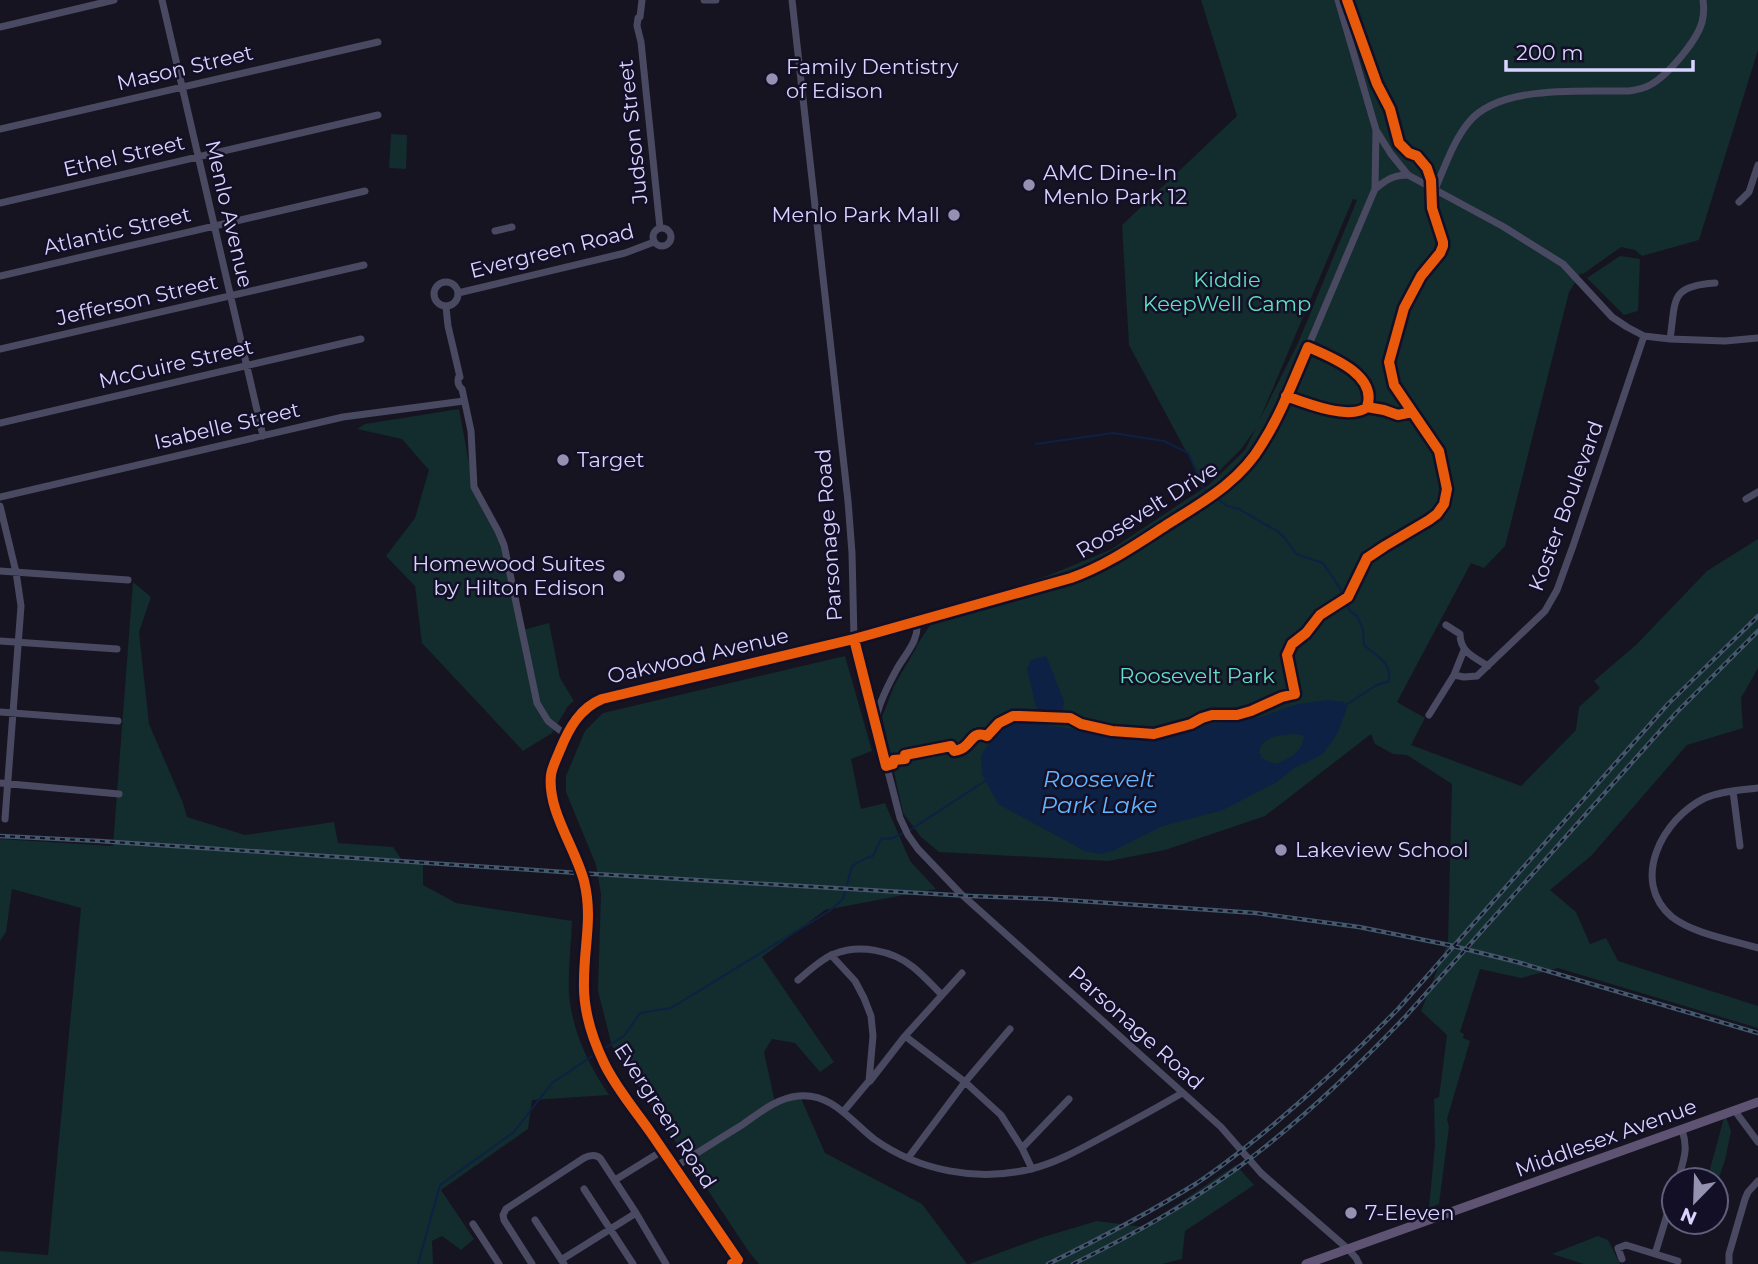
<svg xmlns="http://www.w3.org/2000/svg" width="1758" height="1264" viewBox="0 0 1758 1264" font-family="Montserrat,sans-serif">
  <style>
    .green { fill: #132c2d; fill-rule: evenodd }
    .water { fill: #0d2144; fill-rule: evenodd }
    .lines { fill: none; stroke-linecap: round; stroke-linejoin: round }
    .stream { stroke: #0d2144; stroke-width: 2 }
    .minor { stroke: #4a4962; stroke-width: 7 }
    .major { stroke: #5e5373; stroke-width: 9 }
    .rail-casing { stroke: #43596b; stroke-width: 4.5 }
    .rail { stroke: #130f26; stroke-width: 2; stroke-dasharray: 5; stroke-linecap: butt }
    .cycleway-casing { stroke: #130f26; stroke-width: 15 }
    .cycleway { stroke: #e8590c; stroke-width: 10 }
    .poi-dot { fill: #9591b1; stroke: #130f26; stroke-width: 2.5 }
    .labels { text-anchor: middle; stroke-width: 5; stroke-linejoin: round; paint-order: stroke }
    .poi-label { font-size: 21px; fill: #d9d4ff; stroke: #130f26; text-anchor: start }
    .street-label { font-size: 21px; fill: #d9d4ff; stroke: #130f26 }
    .park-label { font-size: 21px; fill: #5fe0c0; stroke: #130f26 }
    .water-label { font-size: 23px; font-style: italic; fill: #62b6ff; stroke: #130f26 }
  </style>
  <rect width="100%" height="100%" fill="#161421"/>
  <!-- green -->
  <path class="green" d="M1201,0H1758V50L1699,240L1642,256L1635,250L1621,247L1583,274L1581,273L1569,292L1505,546L1484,568L1471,563L1397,702L1425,718L1411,745L1521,786L1576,730L1579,707L1600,688L1594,681L1637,644L1707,571L1758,539V668L1741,698L1743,728L1687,745L1591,856L1550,890L1576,912L1590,944L1606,938L1618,961L1758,1006V1028L1558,968L1521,978L1480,969L1460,1032L1464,1034L1463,1038L1470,1041L1447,1119L1449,1127L1439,1204L1429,1208L1435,1144L1434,1099L1439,1097L1447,1035L1421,1011L1448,942L1452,784L1407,755L1393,754L1375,744L1371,734L1265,816L1165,850L1108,861L939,852L921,837L903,813L882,717L894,686L916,648L919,634L917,645L940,610L1047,576L1110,550L1210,484L1245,450L1256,428L1242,448L1217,473L1203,483L1129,345L1122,225L1237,116ZM1353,199L1357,200L1298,343L1259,421Z
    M391,134L407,135L406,169L389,168Z
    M1620,256L1640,259L1638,311L1624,315L1587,278Z
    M459,409L474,490L504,544L523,630L549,623L560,678L574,701L568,706L552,733L523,751L422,643L415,586L386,556L415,518L429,470L402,439L357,429L365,424Z
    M133,582L151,597L139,632L149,724L183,803L187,817L245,835L334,822L338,843L393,847L404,863L423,864V885L456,903L572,921C571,945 568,970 569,993C572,1031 588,1064 609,1095L532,1100L528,1129L441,1190L474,1239L461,1250L442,1236L432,1241L433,1264H0V1251L48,1255L81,908L12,889L6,932L0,941V839L113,846Z
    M845,656L872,751L851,759L861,809L885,803L910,861L936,889L825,910L762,957L834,1062L820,1072L795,1043L772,1039L764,1052L775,1103L800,1096L825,1153L922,1204L967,1264H759L749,1252L612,1046L598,991L601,894L596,865L566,792V776L585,731L603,713Z
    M1725,1114L1731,1131L1725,1160L1716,1186V1180H1707Z
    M1236,1165L1254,1185L1185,1231L1182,1259L1162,1264H969L1043,1237L1097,1221L1143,1227Z
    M1598,1236L1608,1240L1620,1264H1584L1552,1254Z"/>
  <!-- water -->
  <path class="water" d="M1046,656L1064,701L1063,709C1054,716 1044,715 1036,707L1027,668L1031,660Z
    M1328,700L1344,702L1347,708L1337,734L1322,755L1294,768L1277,782L1223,810L1163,826L1113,851L1099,854L1085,851L1000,805L997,802L982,774L981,756L996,732L1011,723L1026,722L1122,736L1153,738L1212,724L1261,717L1298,704ZM1296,734L1304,736C1303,752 1289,759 1275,764L1261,758V755L1259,752C1263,735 1280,735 1296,734Z"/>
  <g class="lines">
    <!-- stream -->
    <path class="stream" d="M1036,444L1113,433L1164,441L1188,453L1204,489L1210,493
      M1214,496L1227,506L1239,509L1277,531L1285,538L1296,554L1323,563L1340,588L1350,611L1357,616L1363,629L1364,645C1377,657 1391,660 1389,681L1375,686L1346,705
      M910,830L985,781
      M602,1050L625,1035L640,1013L671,1008L831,910L843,899L852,866L866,858L873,856L881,839L893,838L905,832
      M418,1264L440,1185L514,1132L552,1083L597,1053"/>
    <!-- minor -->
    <path class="minor" d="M162,0L263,436
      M642,0L640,17L638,18L637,26L641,42L660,228
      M704,0H716
      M792,0L848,501L852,553L854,639L900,818L908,835L918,849L960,893L1221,1127L1261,1173L1348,1249L1356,1258L1359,1264
      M0,27L114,0
      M0,129L378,42
      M1376,130L1391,154L1408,175L1504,227L1563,264L1612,317L1627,327L1644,336L1670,339L1725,341L1758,338
      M1375,189C1386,180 1393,175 1408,175
      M1435,189C1445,167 1453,141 1469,122C1500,84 1584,92 1629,91C1636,90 1643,89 1650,85C1667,76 1697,41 1702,22C1704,15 1704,7 1703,0
      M1739,202L1749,192L1758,165
      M0,203L378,115
      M653 237a9 9 0 1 1 18 0a9 9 0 1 1-18 0Z
      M495,231L512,227
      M0,276L365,191
      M434 294a12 12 0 1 1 24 0a12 12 0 1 1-24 0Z
      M458,293L625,253L654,242
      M446,307L448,326L460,377
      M1670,339C1676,300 1669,286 1715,283
      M0,349L364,265
      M459,376C457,381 458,386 462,389L471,431L474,487L498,531L504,545L537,703L548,721L566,735
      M0,423L361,339
      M0,497L343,417L464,401
      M1746,499L1758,492
      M0,506L16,572L21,606L5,819
      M0,571L128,580
      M1446,625L1460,634C1460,652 1474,657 1488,666
      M0,641L117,649
      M1454,675L1464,650
      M0,712L118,721
      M1429,715L1454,675L1464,677L1477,676L1545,611L1557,590L1573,546L1644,336
      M876,718C880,700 889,683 898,667C907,652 919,640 917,622
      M0,783L119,794
      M1758,788C1741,790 1721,791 1705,798C1663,818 1629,881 1672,917C1694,934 1732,940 1758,948
      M1733,791L1740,846
      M831,955L855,981L864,998L871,1016L873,1036L869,1081L843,1112
      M798,980C809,971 821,959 834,954C859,944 892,950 913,967C923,975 932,985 941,994
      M905,1036L965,1082L1001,1115L1022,1148L1032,1169
      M870,1081L905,1036L962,973
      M1735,1111L1758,1142
      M1022,1148L1069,1099
      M908,1158L965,1082L1010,1029
      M675,1167C697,1153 719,1139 742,1125C759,1113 777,1098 798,1096C831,1092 851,1121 874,1139C919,1171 977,1182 1031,1169C1055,1163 1077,1151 1099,1139C1127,1124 1155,1109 1182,1093
      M615,1180L662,1151
      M1678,1180C1683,1161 1689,1150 1682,1130
      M584,1189L633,1264
      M535,1220L564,1264
      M473,1224L499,1264
      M1655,1254L1674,1192
      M1622,1259L1618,1248L1626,1245L1678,1261
      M561,1260L636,1213
      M532,1264L504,1220L503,1215L506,1209L584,1158C590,1155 595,1154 600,1158L636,1213L666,1264
      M741,1264L611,1076L593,1039L585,1002L583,982L589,922L588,903L580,868L555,806L552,795L551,775L566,735L575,720L586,707L602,699L854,639L1082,574L1116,558L1203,502L1225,486L1243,470L1262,444L1308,347L1375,189L1376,130L1338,0
      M1729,1264V1254L1745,1199L1748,1192L1758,1181"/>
    <!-- major -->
    <path class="major" d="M1306,1264L1758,1102"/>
    <!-- rail casing -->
    <g class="rail-casing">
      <path id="rail" d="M0,836L99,841L578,873L970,896L1050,899L1256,913L1359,927L1449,945L1517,962L1758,1033
        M1048,1264C1099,1239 1149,1213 1197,1183C1224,1165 1249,1145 1273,1125C1317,1088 1358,1050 1398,1009L1668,704L1758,616
        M1073,1264C1118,1242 1162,1219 1204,1191C1278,1143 1345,1080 1406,1016L1677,712L1758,631"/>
    </g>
    <!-- rail -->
    <use href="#rail" class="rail"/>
    <!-- cycleway casing -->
    <g class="cycleway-casing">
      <path id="cycleway" d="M1286,396C1305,403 1350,421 1367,407L1384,410L1398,415L1412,412
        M854,639L886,766L893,764L894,760L905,759V755L951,746L954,751C973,749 969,729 987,736L999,723L1013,716H1020L1070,718L1081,724L1112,731L1154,734L1191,724L1202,718L1212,715H1237L1251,711L1282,697L1295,694L1287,655L1292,644L1306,633L1320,615L1348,597L1367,558L1385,546L1429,520L1437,514L1444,504L1447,489L1439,451L1394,385L1389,362L1404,308L1421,276L1440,253L1443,246V242L1432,208L1431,180L1427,168L1417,156L1409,153L1399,143L1390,109L1377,84L1347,0
        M732,1264L738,1260C709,1218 680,1175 651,1133C635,1110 616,1088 604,1063C592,1038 583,1008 584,981C584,945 593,917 584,881C575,847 547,810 551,775C552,767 557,758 560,750C569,728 580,708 602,699L854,639L1071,578C1105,566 1134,546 1165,526C1201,503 1240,482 1262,444C1281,414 1294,379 1308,347C1331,357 1378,375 1367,407"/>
    </g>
    <!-- cycleway -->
    <use href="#cycleway" class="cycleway"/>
  </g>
  <!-- markers -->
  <g class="poi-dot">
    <circle cx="772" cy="79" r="7"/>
    <circle cx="1029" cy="185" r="7"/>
    <circle cx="954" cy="215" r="7"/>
    <circle cx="563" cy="460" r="7"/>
    <circle cx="619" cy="576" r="7"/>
    <circle cx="1281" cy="850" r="7"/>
    <circle cx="1351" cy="1213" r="7"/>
  </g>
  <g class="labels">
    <!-- poi labels -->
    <g class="poi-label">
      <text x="786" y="74">Family Dentistry<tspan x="786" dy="24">of Edison</tspan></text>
      <text x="1043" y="180">AMC Dine-In<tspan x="1043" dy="24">Menlo Park 12</tspan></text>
      <text x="940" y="222" text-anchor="end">Menlo Park Mall</text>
      <text x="577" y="467">Target</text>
      <text x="605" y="571" text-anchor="end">Homewood Suites<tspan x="605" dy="24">by Hilton Edison</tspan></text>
      <text x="1295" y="857">Lakeview School</text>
      <text x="1365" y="1220">7-Eleven</text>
    </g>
    <!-- street labels -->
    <g class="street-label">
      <text transform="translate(185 68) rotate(-13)" y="7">Mason Street</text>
      <text transform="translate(633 132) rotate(-96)" y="7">Judson Street</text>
      <text transform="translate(124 156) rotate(-13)" y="7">Ethel Street</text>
      <text transform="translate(229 214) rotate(77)" y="7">Menlo Avenue</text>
      <text transform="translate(117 231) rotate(-13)" y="7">Atlantic Street</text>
      <text transform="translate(552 251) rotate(-14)" y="7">Evergreen Road</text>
      <text transform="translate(137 300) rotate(-13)" y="7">Jefferson Street</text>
      <text transform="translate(176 364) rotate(-13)" y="7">McGuire Street</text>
      <text transform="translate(227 426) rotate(-13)" y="7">Isabelle Street</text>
      <text transform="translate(1566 506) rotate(-70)" y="7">Koster Boulevard</text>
      <text transform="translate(1147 510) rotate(-32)" y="7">Roosevelt Drive</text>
      <text transform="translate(829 535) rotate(-94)" y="7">Parsonage Road</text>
      <text transform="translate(698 656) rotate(-13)" y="7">Oakwood Avenue</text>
      <text transform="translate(1136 1028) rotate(42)" y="7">Parsonage Road</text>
      <text transform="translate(665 1116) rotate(57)" y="7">Evergreen Road</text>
      <text transform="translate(1606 1138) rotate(-20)" y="7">Middlesex Avenue</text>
    </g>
    <!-- park labels -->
    <g class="park-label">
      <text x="1227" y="287">Kiddie<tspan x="1227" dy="24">KeepWell Camp</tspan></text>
      <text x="1197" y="683">Roosevelt Park</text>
    </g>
    <!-- water labels -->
    <g class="water-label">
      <text x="1099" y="787">Roosevelt<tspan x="1099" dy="26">Park Lake</tspan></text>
    </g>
  </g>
  <!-- north arrow -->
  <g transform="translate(1695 1201) rotate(203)"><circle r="33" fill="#130f26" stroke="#625e7d" stroke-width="2"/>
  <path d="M0-5L12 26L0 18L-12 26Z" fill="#9591b1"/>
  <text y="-10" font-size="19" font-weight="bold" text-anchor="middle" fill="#d9d4ff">N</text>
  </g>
  <!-- scale -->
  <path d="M1506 60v10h187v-10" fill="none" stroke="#d9d4ff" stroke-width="3.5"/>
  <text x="1516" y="60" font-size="21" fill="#d9d4ff" stroke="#130f26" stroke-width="5" paint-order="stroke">200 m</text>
</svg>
